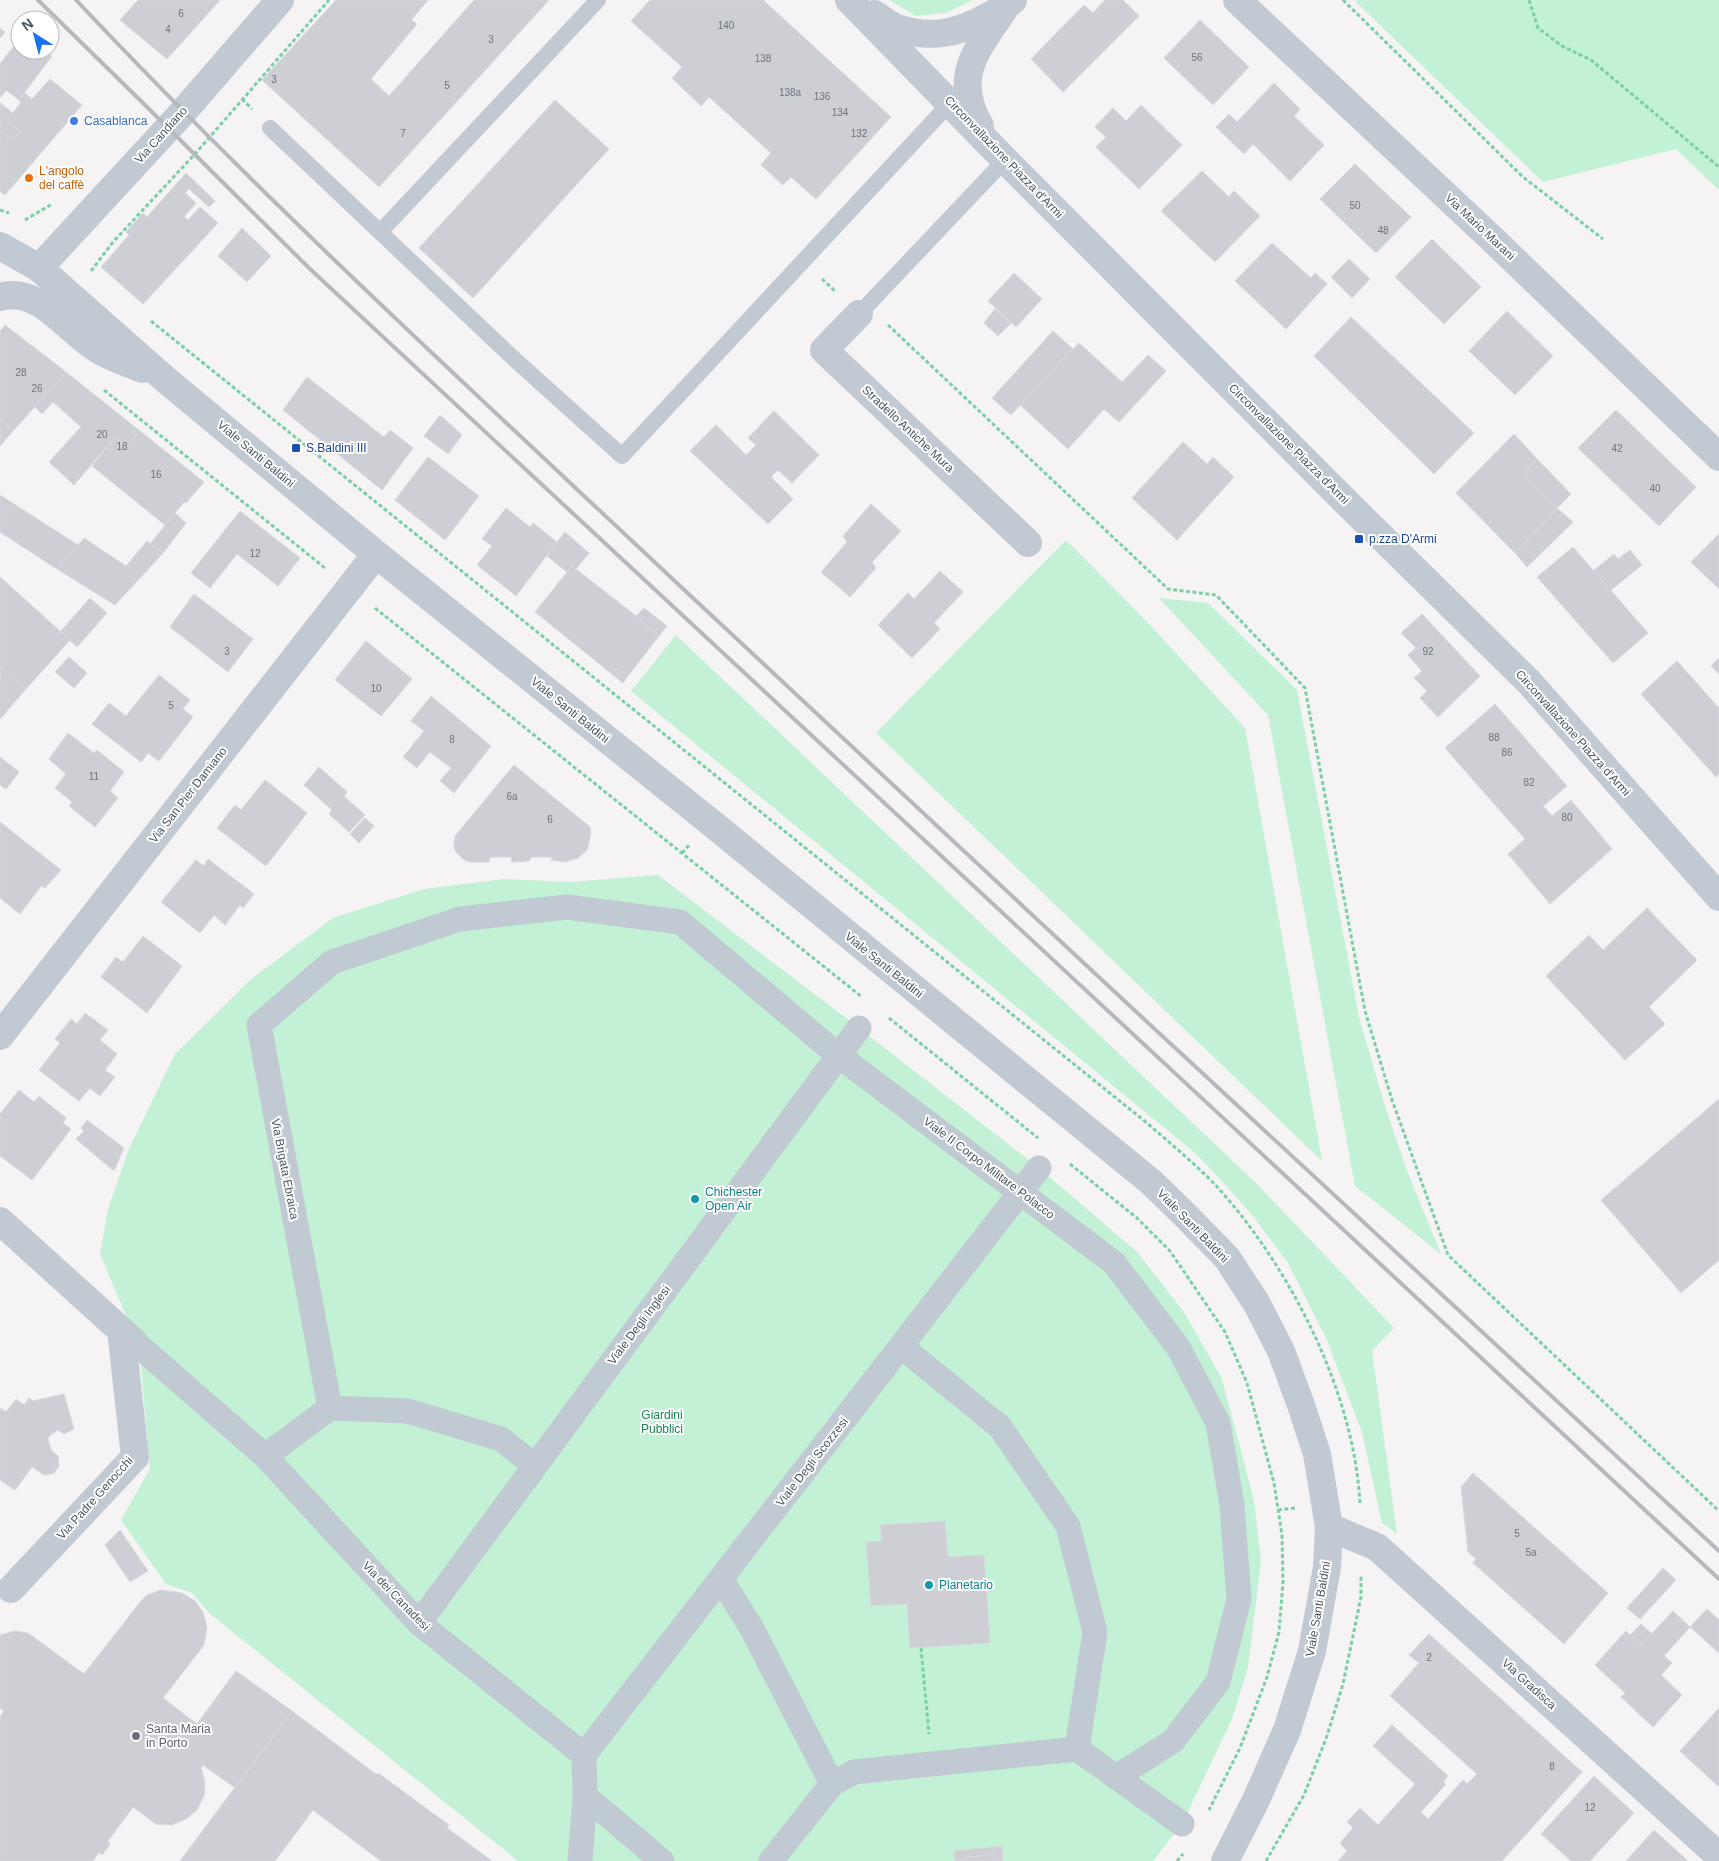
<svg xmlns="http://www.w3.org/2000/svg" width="1719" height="1861" viewBox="0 0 1719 1861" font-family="Arial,sans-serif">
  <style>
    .green { fill: #c3f1d5 }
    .building { fill: #cdcfd5; stroke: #d7d9de }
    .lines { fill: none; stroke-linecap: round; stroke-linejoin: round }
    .path { stroke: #7ad0a6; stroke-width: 3; stroke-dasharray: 4 2.5; stroke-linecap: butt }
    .service { stroke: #c1cad2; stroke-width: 16 }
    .pedestrian { stroke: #c1cad2; stroke-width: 25 }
    .minor { stroke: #c1cad2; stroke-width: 28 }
    .tertiary { stroke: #c1cad2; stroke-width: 28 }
    .rail { stroke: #b5b8bd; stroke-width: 4 }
    .shop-dot { fill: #3f7fe0; stroke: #fff; stroke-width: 2 }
    .food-dot { fill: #e8710a; stroke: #fff; stroke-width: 2 }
    .transit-dot { fill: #1a4fb4; stroke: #fff; stroke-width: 2 }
    .culture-dot { fill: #0f9aa8; stroke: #fff; stroke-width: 2 }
    .worship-dot { fill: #6b7280; stroke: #fff; stroke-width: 2 }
    .labels { text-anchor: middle; stroke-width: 4; stroke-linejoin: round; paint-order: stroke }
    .number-label { font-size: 10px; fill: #6b747e }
    .shop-label { font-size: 12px; fill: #366cbe; stroke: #fff; text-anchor: start }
    .street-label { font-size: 12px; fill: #4a5661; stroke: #fff }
    .food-label { font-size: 12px; fill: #c56008; stroke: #fff; text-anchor: start }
    .transit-label { font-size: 12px; fill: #164399; stroke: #fff; text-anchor: start }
    .culture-label { font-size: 12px; fill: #0d838f; stroke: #fff; text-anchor: start }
    .park-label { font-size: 12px; fill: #17864f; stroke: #fff }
    .worship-label { font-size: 12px; fill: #5b616d; stroke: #fff; text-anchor: start }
  </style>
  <rect width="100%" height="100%" fill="#f5f3f3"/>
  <!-- green -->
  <path class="green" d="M889,0H973L945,13L916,16Z
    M1357,0H1719V190L1676,149L1543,182L1356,2Z
    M1066,540L1151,626L1245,728L1322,1161L876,733Z
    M1159,598L1208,603L1297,690L1359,1017L1384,1103L1406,1168L1441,1254L1355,1186L1268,715Z
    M676,635L1257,1184L1394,1328L1372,1351L1397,1534L1382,1523L1362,1432L1326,1338L1288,1263L1252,1215L1224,1183L1194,1152L631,691Z
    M658,875L859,1028L1039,1168L1137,1252L1184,1312L1222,1379L1254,1501L1261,1561L1248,1667L1232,1719L1182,1824L1153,1861H518L209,1613L192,1593L166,1584L121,1520L150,1469L139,1346L100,1254L108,1209L129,1149L175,1054L250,980L333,918L424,889L504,879L570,882Z"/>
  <!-- building -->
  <path class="building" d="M138,0H220L167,59L120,20Z
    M336,0H428L411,20L417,24L371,79L389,96L474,0H549L379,187L262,80Z
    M650,0H763L891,117L816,199L791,177L783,185L761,165L771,153L709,97L701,106L672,78L682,67L631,21Z
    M1105,0H1123L1139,16L1063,92L1031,59L1084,5L1093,13Z
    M1200,20L1249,67L1213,105L1164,58Z
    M20,23V50H44L52,56L19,100L6,90L0,98V64L17,42L10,35Z
    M0,28L5,32L0,38Z
    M50,79L82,105L5,195L0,191V130L12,140L20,131L7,121L21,102L19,100L25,93L32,99Z
    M1274,83L1300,109L1294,116L1324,145L1290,181L1253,144L1244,154L1216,127L1229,114L1237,122Z
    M555,100L609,149L473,298L419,248Z
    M0,103L13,113L7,121L20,131L12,140L0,130Z
    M1141,105L1182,145L1139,189L1096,147L1106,137L1095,127L1113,108L1126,121Z
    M1355,164L1411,217L1376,253L1320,199Z
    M1202,171L1229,197L1234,191L1260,216L1215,262L1161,211Z
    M186,173L215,201L209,207L189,189L185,193L196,203L184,217L188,220L200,207L218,223L143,304L101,267L129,235L126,232L143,213L147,217Z
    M242,228L271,256L247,282L218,256Z
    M1432,239L1481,287L1444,324L1395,277Z
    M1272,243L1311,278L1315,273L1327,284L1286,329L1235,281Z
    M1349,259L1370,279L1352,298L1331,277Z
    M1014,273L1042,299L1016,327L988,301Z
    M995,309L1011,323L998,336L984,323Z
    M1507,311L1553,356L1515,395L1469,351Z
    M1351,317L1474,433L1434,474L1314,356Z
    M5,325L66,372L13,431L0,419V331Z
    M1053,331L1073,349L1011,415L992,398Z
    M1079,343L1122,382L1148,355L1166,371L1119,422L1104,409L1068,449L1020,405Z
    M66,372L140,431L126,446L115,437L74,485L49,462L81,427L53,402L42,414L35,407Z
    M307,377L384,437L390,430L413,448L382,490L283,410Z
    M1616,410L1696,487L1659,526L1578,448Z
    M774,411L819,455L792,483L778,470L771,477L793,499L768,524L690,451L716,425L746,455L756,445L748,438Z
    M440,415L462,435L448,454L424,436Z
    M0,419L13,431L0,446Z
    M140,431L204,482L186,503L184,502L165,525L92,466L115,437L126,446Z
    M1514,434L1537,459L1523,474L1557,508L1515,553L1456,493Z
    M1183,442L1207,464L1213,457L1234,477L1177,540L1132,498Z
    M428,457L479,496L445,540L395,500Z
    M1537,459L1571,494L1557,508L1523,474Z
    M0,495L78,545L57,569L0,532Z
    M871,504L901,531L872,562L876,568L850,597L821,572L847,542L843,536Z
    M506,508L530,527L533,523L557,542L516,596L477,565L492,546L482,539Z
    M1557,508L1573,522L1527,567L1515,553Z
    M240,511L300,558L278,586L237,554L210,588L191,573Z
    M175,513L186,523L163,553L150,544Z
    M565,532L589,553L576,569L572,566L567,572L547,556Z
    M1719,534V589L1691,562Z
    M84,538L126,566L147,541L163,553L115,605L57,569Z
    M1573,547L1648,633L1613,663L1537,577Z
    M1630,550L1642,565L1611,590L1593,571L1614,554L1618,559Z
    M572,566L636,616L659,636L628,676L617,668L612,674L535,612Z
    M940,571L963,592L934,623L940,629L912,658L878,625L908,593L914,599Z
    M0,577L70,640L26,689L0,667Z
    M194,594L253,639L228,672L170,627Z
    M90,598L107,613L77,647L61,631Z
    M644,608L667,626L659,636L636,616Z
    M1422,614L1480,676L1438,717L1420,698L1427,691L1414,678L1422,671L1408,655L1416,648L1401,633Z
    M366,641L412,679L381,716L335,680Z
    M69,657L87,673L74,688L55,672Z
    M1719,658V674L1711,666Z
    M1677,661L1719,708V774L1716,777L1641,694Z
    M0,667L26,689L0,719Z
    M617,668L628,676L623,683L612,674Z
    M159,675L190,700L183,709L193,717L159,761L148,753L141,762L92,724L109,703L126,716Z
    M431,696L491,746L454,793L440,781L451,768L430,752L417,768L403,757L424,731L411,721Z
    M1495,704L1567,786L1543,806L1552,816L1571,800L1612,849L1550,904L1508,854L1525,839L1445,748Z
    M68,733L94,753L97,750L124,772L110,791L118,798L95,827L69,806L72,802L55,788L66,774L49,759Z
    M0,757L19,772L6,789L0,785Z
    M514,765L590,827L591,833L587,850L578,858L565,862L551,860L552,857H531L529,861L512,862L511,857H490L489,862H469L464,860L456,852L454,847L455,836Z
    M319,767L347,792L344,796L365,815L349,832L329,814L332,810L304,785Z
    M265,780L307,813L266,866L217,828L235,805L241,810Z
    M365,818L374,826L359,843L350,834Z
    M0,822L61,870L45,888L41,886L20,914L0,898Z
    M208,859L254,894L243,908L240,905L225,925L214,915L200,933L161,902L196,860L204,866Z
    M1647,908L1697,960L1649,1007L1665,1024L1625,1060L1546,976L1589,935L1603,950Z
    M143,936L182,966L147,1013L101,977L116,957L123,962Z
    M85,1013L108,1030L100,1040L117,1054L105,1070L115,1077L100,1096L90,1088L79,1101L39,1070L60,1043L55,1039L71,1019L77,1024Z
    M19,1090L34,1102L39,1096L66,1118L63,1123L71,1129L32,1180L0,1156V1114Z
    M1719,1099V1260L1681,1293L1601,1200Z
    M87,1120L124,1148L114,1171L76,1139L84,1131L81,1128Z
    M64,1394L74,1429L64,1434L58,1430L50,1435L48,1439L51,1450L58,1456L59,1466L54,1473L44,1475L32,1467L15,1490L0,1480V1408L6,1412L16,1399L24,1405L29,1398L33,1401Z
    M1473,1473L1608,1593L1564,1644L1473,1563L1476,1559L1468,1552L1461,1487Z
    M945,1521L948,1557L984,1555L990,1643L910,1648L907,1604L871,1606L866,1542L882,1541L880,1525Z
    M120,1530L148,1571L130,1582L105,1545Z
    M1663,1568L1676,1580L1640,1619L1627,1608Z
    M161,1590L182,1593L195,1601L203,1612L207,1627L204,1645L163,1698L197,1724L236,1671L292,1711L235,1788L203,1765L201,1768L205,1782L204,1796L197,1810L186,1819L172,1825L156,1824L133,1807L108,1841L110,1844L102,1855L99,1852L93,1861H0V1717L4,1711L0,1708V1635L15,1631L28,1633L84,1674L141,1601L147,1595Z
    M1707,1609L1719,1620V1653L1690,1627Z
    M1673,1611L1690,1627L1664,1656L1672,1663L1661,1675L1682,1695L1653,1727L1621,1697L1625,1693L1595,1665L1626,1631L1641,1645Z
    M1641,1624L1652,1634L1641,1645L1630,1635Z
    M1429,1634L1582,1772L1502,1861H1338L1347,1851L1340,1843L1353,1828L1347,1822L1360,1808L1378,1825L1415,1784L1373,1746L1392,1725L1448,1776L1443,1782L1446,1784L1421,1812L1428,1819L1463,1780L1467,1784L1477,1774L1390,1696L1419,1663L1409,1655Z
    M1719,1708V1786H1718L1680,1751Z
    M292,1711L377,1775L378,1773L449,1825L447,1828L492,1861H381L313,1810L275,1861H180Z
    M1594,1776L1634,1813L1590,1861H1571L1541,1834Z
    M1654,1830L1676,1850L1688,1861H1626Z
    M1002,1846L1003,1861H995L994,1854L962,1858L963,1861H955L954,1851Z
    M994,1854L995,1861H963L962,1858Z"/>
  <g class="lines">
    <!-- path -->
    <path class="path" d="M1343,0L1523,177L1603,239
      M1529,0L1538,28L1562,46L1591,60L1719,167
      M242,99L252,109
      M0,210L9,213
      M25,220L52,204
      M91,271L113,242L195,154L329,0
      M822,279L836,292
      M151,321L1147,1123C1172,1145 1198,1166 1220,1190C1292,1271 1355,1395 1360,1505
      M888,325L1168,589L1216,595L1305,688L1365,1011L1392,1100L1448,1255L1719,1511
      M104,390L325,568
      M375,608L862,997
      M682,853L690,844
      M889,1018L1038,1138
      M1070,1164L1137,1218L1170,1251L1225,1332L1247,1383L1274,1483L1282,1535L1283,1582L1279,1632L1267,1677L1240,1748L1209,1810
      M1278,1510L1295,1508
      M921,1648L929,1734
      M1177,1861L1183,1854
      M1266,1861L1304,1795L1327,1736L1343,1684L1361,1597V1576"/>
    <!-- service -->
    <path class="service" d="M270,128L512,357L622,456L951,102
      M381,231L598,0
      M859,314L1005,160"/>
    <!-- pedestrian -->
    <path class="pedestrian" d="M139,1346L265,1456L419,1623L584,1755L585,1796L662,1861
      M902,1347L1000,1427L1068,1526L1095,1632L1077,1749
      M330,1408L259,1025L332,962L460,919L567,907L680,922L839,1056L1114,1263L1178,1347L1218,1423L1232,1505L1239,1599L1218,1682L1173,1741L1116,1777
      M265,1456L330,1408L408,1411L501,1439L535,1466
      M721,1579L751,1627L832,1784
      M419,1623L859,1028
      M584,1755L1039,1168
      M580,1861L585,1796
      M771,1861L832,1784L854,1772L1077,1749L1182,1824"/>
    <!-- minor -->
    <path class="minor" d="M1237,0L1490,237L1719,457
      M0,246L39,268L166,380L376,554L709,821L1151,1182L1187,1217L1227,1258L1257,1304L1281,1351L1301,1405L1317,1454L1329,1527L1327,1567L1312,1651L1287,1730L1256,1800L1225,1861
      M39,268L183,112L280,0
      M0,297C39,285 69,333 99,350C112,358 128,363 142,369
      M859,314L824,350L1028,543
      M0,1036L376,554
      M0,1221L134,1342
      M1329,1527L1377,1547L1719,1856
      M11,1589L135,1457L121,1330"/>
    <!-- tertiary -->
    <path class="tertiary" d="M849,0L1005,160L1343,499L1529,682L1719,897
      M874,14C881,18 889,25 897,28C930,39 957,34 987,17C996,12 1005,8 1013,0
      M980,126C952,77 976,51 1003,11"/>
    <!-- rail -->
    <path class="rail" d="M38,0L146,106L309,268L1719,1579
      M76,0C268,204 475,393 679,585C1024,909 1371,1230 1719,1551"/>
  </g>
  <!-- markers -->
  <circle class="shop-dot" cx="74" cy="121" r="5"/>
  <circle class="food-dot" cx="29" cy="178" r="5"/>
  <g class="transit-dot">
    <rect x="291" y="443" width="10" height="10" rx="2.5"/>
    <rect x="1354" y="534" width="10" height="10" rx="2.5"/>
  </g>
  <g class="culture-dot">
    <circle cx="695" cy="1199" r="5"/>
    <circle cx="929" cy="1585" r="5"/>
  </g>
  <circle class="worship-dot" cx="136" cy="1736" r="5"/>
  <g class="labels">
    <!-- number labels -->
    <g class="number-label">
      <text x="181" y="17">6</text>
      <text x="726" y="29">140</text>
      <text x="168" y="33">4</text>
      <text x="491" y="43">3</text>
      <text x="1197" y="61">56</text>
      <text x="763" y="62">138</text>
      <text x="274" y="83">3</text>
      <text x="447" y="89">5</text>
      <text x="790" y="96">138a</text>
      <text x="822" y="100">136</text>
      <text x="840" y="116">134</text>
      <text x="403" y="137">7</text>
      <text x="859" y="137">132</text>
      <text x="1355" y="209">50</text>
      <text x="1383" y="234">48</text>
      <text x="21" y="376">28</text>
      <text x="37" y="392">26</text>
      <text x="102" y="438">20</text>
      <text x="122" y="450">18</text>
      <text x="1617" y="452">42</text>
      <text x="156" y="478">16</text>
      <text x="1655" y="492">40</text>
      <text x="255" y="557">12</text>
      <text x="227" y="655">3</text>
      <text x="1428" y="655">92</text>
      <text x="376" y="692">10</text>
      <text x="171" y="709">5</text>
      <text x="1494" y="741">88</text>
      <text x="452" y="743">8</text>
      <text x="1507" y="756">86</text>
      <text x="94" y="780">11</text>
      <text x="1529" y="786">82</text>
      <text x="512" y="800">6a</text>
      <text x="1567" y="821">80</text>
      <text x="550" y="823">6</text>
      <text x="1517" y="1537">5</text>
      <text x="1531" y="1556">5a</text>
      <text x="1429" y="1661">2</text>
      <text x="1552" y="1770">8</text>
      <text x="1590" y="1811">12</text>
    </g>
    <!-- shop labels -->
    <g class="shop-label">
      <text x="84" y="125">Casablanca</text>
    </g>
    <!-- street labels -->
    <g class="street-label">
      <text transform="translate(161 135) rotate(-48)" y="4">Via Candiano</text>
      <text transform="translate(1004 157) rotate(46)" y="4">Circonvallazione Piazza d'Armi</text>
      <text transform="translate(1480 227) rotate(43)" y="4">Via Mario Marani</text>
      <text transform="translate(908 429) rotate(43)" y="4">Stradello Antiche Mura</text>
      <text transform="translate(1289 444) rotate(45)" y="4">Circonvallazione Piazza d'Armi</text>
      <text transform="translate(256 454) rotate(40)" y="4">Viale Santi Baldini</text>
      <text transform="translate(570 710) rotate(39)" y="4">Viale Santi Baldini</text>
      <text transform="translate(1573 733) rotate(48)" y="4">Circonvallazione Piazza d'Armi</text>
      <text transform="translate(188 795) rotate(-52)" y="4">Via San Pier Damiano</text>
      <text transform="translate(884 965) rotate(39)" y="4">Viale Santi Baldini</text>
      <text transform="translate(989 1168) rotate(37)" y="4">Viale II Corpo Militare Polacco</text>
      <text transform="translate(285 1169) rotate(79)" y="4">Via Brigata Ebraica</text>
      <text transform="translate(1193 1226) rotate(46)" y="4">Viale Santi Baldini</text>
      <text transform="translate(639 1325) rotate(-53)" y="4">Viale Degli Inglesi</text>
      <text transform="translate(812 1462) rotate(-52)" y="4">Viale Degli Scozzesi</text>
      <text transform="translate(95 1498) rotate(-48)" y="4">Via Padre Genocchi</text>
      <text transform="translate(396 1596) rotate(46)" y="4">Via dei Canadesi</text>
      <text transform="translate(1318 1609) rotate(-80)" y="4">Viale Santi Baldini</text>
      <text transform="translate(1529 1684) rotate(42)" y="4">Via Gradisca</text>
    </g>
    <!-- food labels -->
    <g class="food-label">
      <text x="39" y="175">L'angolo<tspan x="39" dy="14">del caffè</tspan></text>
    </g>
    <!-- transit labels -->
    <g class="transit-label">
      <text x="306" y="452">S.Baldini III</text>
      <text x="1369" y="543">p.zza D'Armi</text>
    </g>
    <!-- culture labels -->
    <g class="culture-label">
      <text x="705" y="1196">Chichester<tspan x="705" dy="14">Open Air</tspan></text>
      <text x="939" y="1589">Planetario</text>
    </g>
    <!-- park labels -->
    <g class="park-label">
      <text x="662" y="1419">Giardini<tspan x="662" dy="14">Pubblici</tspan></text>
    </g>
    <!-- worship labels -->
    <g class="worship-label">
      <text x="146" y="1733">Santa Maria<tspan x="146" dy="14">in Porto</tspan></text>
    </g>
  </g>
  <!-- north arrow -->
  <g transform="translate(35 35) rotate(324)"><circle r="24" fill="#ffffff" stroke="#b7bbc0"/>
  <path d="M0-4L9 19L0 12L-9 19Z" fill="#1a73e8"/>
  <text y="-8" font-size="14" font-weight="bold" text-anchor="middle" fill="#4a5661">N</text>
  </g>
</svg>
